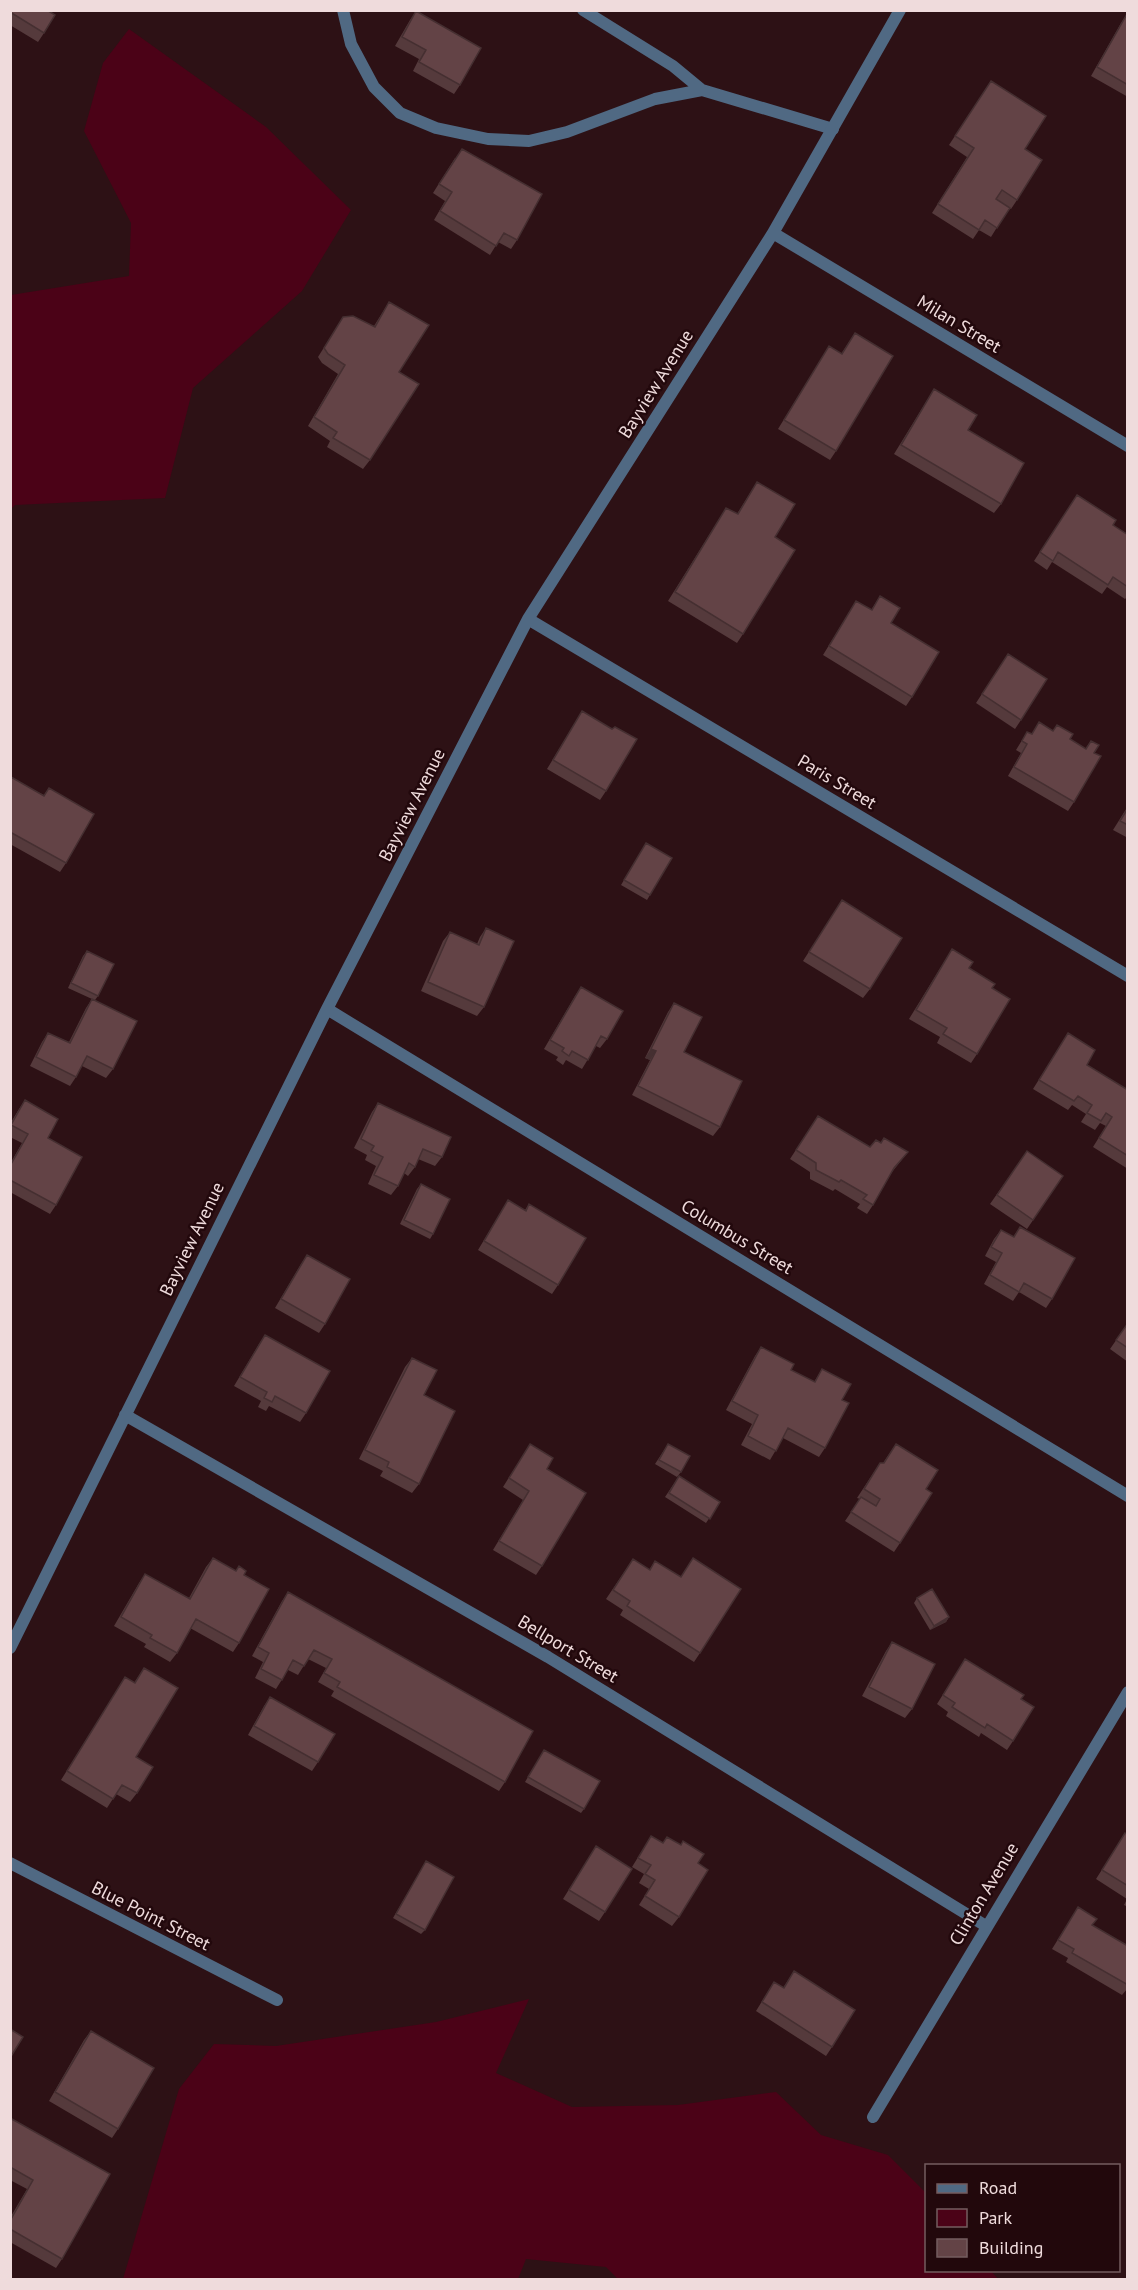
<svg xmlns="http://www.w3.org/2000/svg" width="1138" height="2290" viewBox="0 0 1138 2290" font-family="'PT Sans',sans-serif">
  <style>
    .green { fill: #4b0217 }
    .lines { fill: none; stroke-linecap: round; stroke-linejoin: round }
    .lane { stroke: #506983; stroke-width: 12 }
    .street { stroke: #506983; stroke-width: 12 }
    .wall { fill: #553a3c }
    .shaded-wall { fill: #452f31 }
    .building { fill: #634346; stroke: #452f31; stroke-width: 1.5 }
    .labels { text-anchor: middle; stroke-width: 5; stroke-linejoin: round; paint-order: stroke }
    .street-label { font-size: 18px; fill: #efdbdc; stroke: #22080c }
  </style>
  <rect width="100%" height="100%" fill="#2d1115"/>
  <!-- green -->
  <path class="green" d="M129,29L266,127L351,210L302,291L193,388L165,498L15,505L11,509V295L129,276L131,223L84,131L103,63Z
    M529,1999L496,2073L572,2107L678,2105L776,2092L821,2135L888,2155L926,2193V2270L991,2271L998,2279L619,2280L606,2267L526,2259L518,2279H123L179,2089L214,2044L276,2046L436,2022Z"/>
  <g class="lines">
    <!-- lane -->
    <path class="lane" d="M343,10L351,44L374,87L400,113L436,128L488,139L529,141L567,132L655,99L702,90L833,129
      M583,10L673,66L702,90"/>
    <!-- street -->
    <path class="street" d="M773,233L1128,446
      M528,619L1128,976
      M327,1009L1128,1496
      M125,1415L548,1657L986,1926
      M10,1648L327,1009L528,619L773,233L900,10
      M10,1863L277,2000
      M873,2117L1128,1692"/>
  </g>
  <!-- wall -->
  <path class="wall" d="M10,10L44,33L38,42L10,25Z
    M416,11L460,85L454,94L413,71L419,59L395,46L410,20Z
    M1127,14L1128,97L1091,76L1121,23Z
    M991,81L1025,149L1017,200L1011,209L1009,208L991,237L979,230L973,239L932,213L967,157L949,145Z
    M455,158L517,240L511,249L498,242L490,255L434,220L445,201L433,193Z
    M389,302L399,372L370,460L363,469L327,447L330,441L308,426L338,374L322,363L318,357L343,317L374,326Z
    M855,333L836,451L830,460L778,429L829,346L841,354Z
    M934,389L968,430L1001,504L994,513L894,454Z
    M757,482L775,537L743,634L737,643L668,601L726,508L737,514Z
    M1071,504L1113,525L1128,535V596L1125,599L1107,587L1102,594L1052,562L1047,570L1034,561Z
    M880,596L891,623L912,697L906,706L823,655L856,601L871,610Z
    M1002,663L1021,720L1015,729L976,703Z
    M582,711L606,791L600,800L547,769Z
    M1039,722L1053,731L1057,725L1070,739L1085,749L1091,741L1094,753L1074,802L1068,811L1008,776L1021,753L1016,750L1027,732L1032,734Z
    M10,779L44,795L49,788L66,863L60,872L10,844Z
    M1128,806V838L1113,830Z
    M646,843L650,895L647,900L621,885Z
    M842,900L870,989L863,998L803,961Z
    M486,928L484,1007L477,1016L421,991L443,941L450,932L477,944L480,937Z
    M952,949L969,968L992,988L977,1054L971,1063L937,1043L940,1037L909,1019Z
    M87,951L98,996L95,1000L113,1069L106,1078L82,1066L76,1077L70,1086L30,1066L42,1042L48,1033L69,1042L86,1008L92,999L68,988L83,956Z
    M581,987L607,1039L600,1048L596,1046L582,1069L566,1060L563,1065L556,1060L558,1057L544,1049L575,996Z
    M674,1003L684,1052L720,1127L713,1136L632,1095L650,1060L645,1058L668,1012Z
    M1068,1033L1087,1065L1128,1090V1169L1093,1147L1106,1126L1100,1123L1095,1130L1081,1122L1086,1114L1072,1105L1068,1110L1033,1089Z
    M25,1100L56,1205L50,1214L10,1192V1164L22,1143L10,1137V1124L19,1109Z
    M378,1103L442,1157L435,1166L418,1159L415,1167L408,1176L404,1173L398,1186L391,1195L368,1184L376,1166L365,1160L367,1155L354,1148L372,1112Z
    M812,1125L870,1147L880,1143L884,1138L908,1152L892,1172L873,1205L867,1214L857,1208L860,1204L835,1189L833,1191L810,1179V1172L790,1159Z
    M1027,1151L1063,1176L1027,1229L990,1204Z
    M421,1184L433,1234L430,1239L400,1224L417,1189Z
    M508,1200L525,1210L529,1204L558,1285L552,1294L478,1250Z
    M1020,1227L1052,1299L1046,1308L1019,1292L1013,1301L984,1284L996,1262L985,1256L994,1239L1001,1230L1013,1237Z
    M307,1255L325,1324L319,1333L275,1308L301,1264Z
    M1128,1323V1362L1110,1349Z
    M265,1335L306,1413L300,1422L269,1406L266,1411L258,1407L261,1401L234,1386L259,1344Z
    M761,1347L791,1370L814,1382L822,1369L842,1400L825,1448L819,1457L783,1438L770,1460L741,1445L752,1424L726,1410L755,1356Z
    M412,1358L424,1395L419,1484L412,1493L380,1476L383,1471L359,1459L405,1367Z
    M530,1444L547,1469L542,1566L536,1575L493,1550L523,1500L503,1487Z
    M668,1444L681,1472L677,1477L655,1464Z
    M896,1444L926,1489L900,1543L894,1552L845,1521L860,1499L857,1498L874,1472L880,1463H883Z
    M679,1476L720,1502L706,1523L665,1497Z
    M213,1558L236,1571L239,1566L244,1575L239,1643L233,1652L190,1628L177,1653L170,1662L144,1647L146,1644L114,1626L139,1583L145,1574L189,1598L206,1567Z
    M693,1558L700,1653L694,1662L620,1615L623,1610L606,1599L633,1559L649,1570L655,1561L681,1577Z
    M288,1592L505,1782L499,1791L331,1696L334,1691L318,1682L326,1668L308,1659L298,1675L288,1670L276,1689L255,1678L263,1662L252,1656L282,1601Z
    M917,1598L949,1617L946,1622L930,1630L914,1603Z
    M892,1642L912,1709L905,1718L862,1696L886,1651Z
    M965,1659L1021,1699L1013,1741L1007,1750L981,1733L979,1737L946,1716L948,1712L937,1704Z
    M144,1668L136,1757L137,1793L130,1802L116,1794L107,1808L61,1780L125,1677L134,1683Z
    M270,1697L318,1762L312,1771L248,1735L264,1706Z
    M544,1750L584,1809L581,1813L525,1782Z
    M1125,1833L1128,1835V1907L1124,1905L1127,1899L1096,1879Z
    M651,1836L698,1863L679,1917L672,1926L639,1905L649,1889L639,1883L644,1874L632,1867Z
    M596,1846L605,1912L599,1921L563,1899Z
    M426,1861L425,1930L421,1934L393,1918Z
    M1078,1907L1092,1925L1128,1946V1988L1122,1995L1066,1962L1068,1958L1052,1949Z
    M794,1971L832,2047L826,2056L756,2011L774,1982L783,1988Z
    M91,2031L118,2129L112,2138L49,2101L84,2040Z
    M10,2118L62,2259L56,2268L10,2242V2218L27,2189L10,2180Z"/>
  <!-- shaded-wall -->
  <path class="shaded-wall" d="M651,1049L656,1051L650,1060L645,1058Z
    M949,1617L946,1622L930,1630L934,1626Z"/>
  <!-- building -->
  <path class="building" d="M10,10H47L55,15L44,33L10,12Z
    M416,11L481,48L460,85L419,62L426,50L402,37Z
    M1127,14H1128V85L1097,67Z
    M991,81L1046,116L1025,149L1042,160L1017,200L1002,190L996,199L1010,208L997,228L985,220L979,230L938,204L974,148L955,136Z
    M462,149L542,194L517,240L504,233L496,246L440,211L452,192L439,184Z
    M389,302L429,325L399,372L419,384L370,460L333,438L337,432L314,417L345,365L328,354L324,348L343,317L353,316L375,327Z
    M855,333L893,356L836,451L784,420L829,346L842,354Z
    M934,389L977,415L968,430L1024,463L1001,504L901,445Z
    M757,482L795,504L775,537L795,550L743,634L675,592L726,508L738,514Z
    M1077,495L1116,520L1113,525L1128,535V587L1113,577L1108,585L1058,552L1053,561L1040,552Z
    M880,596L900,608L891,623L939,652L912,697L829,646L856,601L872,610Z
    M1008,654L1047,679L1021,720L982,694Z
    M582,711L612,729L615,727L637,739L606,791L553,760Z
    M1039,722L1053,731L1057,725L1073,734L1070,739L1086,749L1091,741L1099,745L1094,753L1101,756L1074,802L1014,767L1027,744L1022,741L1027,732L1032,734Z
    M11,777L44,796L49,788L94,814L66,863L10,832V779Z
    M1128,808V825L1120,821Z
    M646,843L672,858L650,895L624,880Z
    M842,900L902,938L870,989L809,952Z
    M486,928L514,941L484,1007L428,982L450,932L479,945Z
    M952,949L973,962L969,968L995,984L992,988L1010,999L977,1054L943,1034L947,1028L916,1010Z
    M87,951L114,964L98,996L71,983Z
    M581,987L623,1011L607,1039L601,1036L588,1060L572,1051L569,1056L562,1051L564,1048L550,1040Z
    M92,999L137,1021L113,1069L87,1056L76,1077L36,1057L48,1033L70,1043Z
    M674,1003L702,1017L684,1052L742,1081L720,1127L638,1086L656,1051L651,1049Z
    M1068,1033L1095,1050L1087,1065L1128,1090V1156L1099,1138L1112,1117L1106,1113L1101,1121L1087,1113L1092,1105L1078,1096L1074,1101L1039,1080Z
    M25,1100L58,1119L48,1138L82,1157L56,1205L10,1180V1166L28,1134L11,1125Z
    M378,1103L451,1137L442,1157L423,1149L415,1167L409,1163L398,1186L374,1175L383,1157L371,1151L374,1146L361,1139Z
    M818,1116L870,1147L876,1140L881,1143L884,1138L908,1152L894,1168L873,1205L863,1199L867,1195L841,1180L839,1182L816,1170V1163L796,1150Z
    M1027,1151L1063,1176L1033,1220L997,1195Z
    M421,1184L450,1199L433,1234L404,1220Z
    M508,1200L526,1211L529,1204L586,1238L558,1285L484,1241Z
    M1020,1227L1075,1258L1052,1299L1024,1283L1019,1292L990,1275L1002,1253L991,1247L1001,1230L1014,1237Z
    M307,1255L350,1279L325,1324L281,1299Z
    M1128,1323V1348L1116,1340Z
    M265,1335L330,1371L306,1413L275,1396L272,1402L264,1398L267,1392L240,1377Z
    M761,1347L794,1364L791,1370L815,1382L822,1369L851,1384L842,1400L849,1403L825,1448L788,1428L776,1451L748,1436L758,1415L732,1401Z
    M412,1358L437,1370L424,1395L455,1411L419,1484L387,1467L389,1462L365,1450Z
    M530,1444L553,1458L547,1469L586,1493L542,1566L499,1541L529,1491L509,1478Z
    M668,1444L690,1456L681,1472L659,1460Z
    M896,1444L938,1470L926,1489L932,1493L900,1543L851,1512L861,1497L876,1506L880,1499L864,1489L880,1463H884Z
    M679,1476L720,1502L710,1519L669,1493Z
    M213,1558L236,1571L239,1566L246,1571L244,1575L269,1589L239,1643L196,1619L177,1653L150,1638L152,1635L121,1617L145,1574L190,1599Z
    M693,1558L741,1589L700,1653L627,1606L630,1601L613,1590L633,1559L650,1570L655,1561L681,1577Z
    M932,1589L949,1617L934,1626L917,1598Z
    M288,1592L533,1731L505,1782L337,1687L340,1682L324,1673L332,1659L314,1650L304,1666L293,1660L282,1680L261,1669L269,1653L258,1647Z
    M892,1642L935,1664L912,1709L869,1687Z
    M965,1659L1024,1695L1021,1699L1034,1707L1013,1741L987,1724L985,1728L952,1707L955,1703L943,1695Z
    M144,1668L178,1688L136,1757L153,1767L137,1793L122,1785L113,1799L67,1771L125,1677L135,1683Z
    M270,1697L335,1734L318,1762L254,1726Z
    M544,1750L600,1781L584,1809L528,1777Z
    M1125,1833L1128,1835V1886L1102,1870Z
    M651,1836L663,1843L667,1837L681,1845L683,1841L704,1854L698,1863L708,1870L679,1917L645,1896L655,1880L645,1874L651,1865L638,1858Z
    M596,1846L632,1869L605,1912L569,1890Z
    M426,1861L454,1877L425,1930L396,1914Z
    M1078,1907L1097,1919L1092,1925L1128,1946V1985L1072,1953L1074,1949L1058,1940Z
    M794,1971L855,2010L832,2047L762,2002L774,1982L784,1988Z
    M10,2029L23,2037L10,2058Z
    M91,2031L154,2068L118,2129L55,2092Z
    M10,2118L110,2174L62,2259L10,2229V2221L33,2180L10,2167Z"/>
  <g class="labels">
    <!-- street labels -->
    <g class="street-label">
      <text transform="translate(959 324) rotate(31)" y="6">Milan Street</text>
      <text transform="translate(656 384) rotate(-58)" y="6">Bayview Avenue</text>
      <text transform="translate(837 782) rotate(31)" y="6">Paris Street</text>
      <text transform="translate(412 805) rotate(-63)" y="6">Bayview Avenue</text>
      <text transform="translate(737 1237) rotate(31)" y="6">Columbus Street</text>
      <text transform="translate(192 1239) rotate(-64)" y="6">Bayview Avenue</text>
      <text transform="translate(568 1649) rotate(31)" y="6">Bellport Street</text>
      <text transform="translate(984 1894) rotate(-59)" y="6">Clinton Avenue</text>
      <text transform="translate(151 1916) rotate(27)" y="6">Blue Point Street</text>
    </g>
  </g>
  <!-- border -->
  <rect width="1138" height="2290" fill="none" stroke="#efdbdc" stroke-width="24"/>
  <!-- legend -->
  <rect x="925" y="2164" width="195" height="108" fill="#22080c" stroke="#745c5f" stroke-width="1.5"/>
  <rect x="937" y="2184" width="30" height="9" fill="#506983" stroke="#745c5f" stroke-width="1.5"/>
  <text x="979" y="2194" font-size="18" fill="#efdbdc">Road</text>
  <rect x="937" y="2209" width="30" height="18" fill="#4b0217" stroke="#745c5f" stroke-width="1.5"/>
  <text x="979" y="2224" font-size="18" fill="#efdbdc">Park</text>
  <rect x="937" y="2239" width="30" height="18" fill="#634346" stroke="#745c5f" stroke-width="1.5"/>
  <text x="979" y="2254" font-size="18" fill="#efdbdc">Building</text>
</svg>
